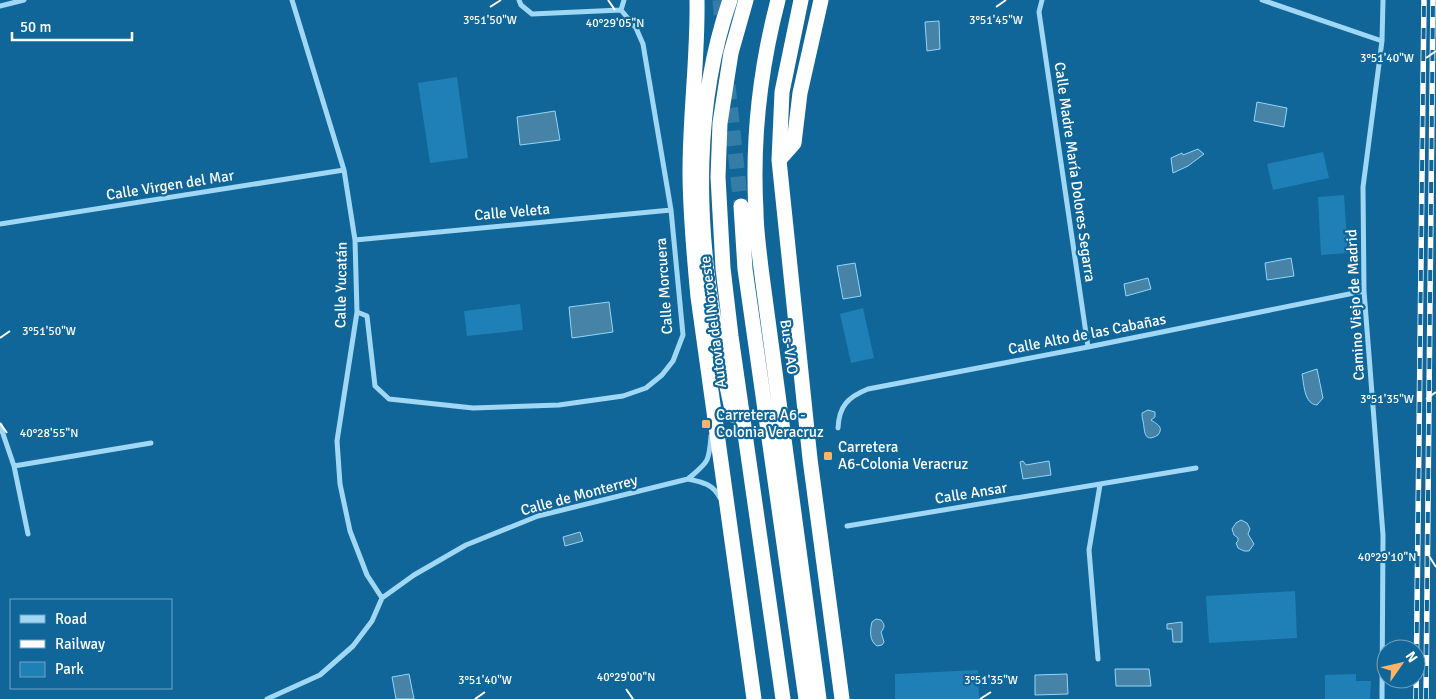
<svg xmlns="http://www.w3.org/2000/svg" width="1436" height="699" viewBox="0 0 1436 699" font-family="Signika,sans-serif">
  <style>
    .green { fill: #1e80b6 }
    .water { fill: #4683a7; stroke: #92d6f8 }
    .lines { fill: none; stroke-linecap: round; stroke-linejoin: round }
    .highway-tunnel { stroke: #347da7; stroke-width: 15; stroke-dasharray: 15 8; stroke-linecap: butt }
    .street { stroke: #a0d7f4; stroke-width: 5 }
    .highway { stroke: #fff; stroke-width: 15 }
    .rail-casing { stroke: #fff; stroke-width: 5.5 }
    .rail { stroke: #106698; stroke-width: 4; stroke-dasharray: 11; stroke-linecap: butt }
    .ticks { fill: none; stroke: #fff; stroke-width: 2 }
    .poi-dot { fill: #ffb364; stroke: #106698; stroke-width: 2 }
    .labels { text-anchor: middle; stroke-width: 4.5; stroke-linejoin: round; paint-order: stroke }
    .street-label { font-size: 15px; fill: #fff; stroke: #106698 }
    .poi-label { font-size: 15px; fill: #fff; stroke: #106698; text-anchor: start }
    .ticks-label { font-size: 12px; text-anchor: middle; fill: #fff; stroke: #106698; stroke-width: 4.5; stroke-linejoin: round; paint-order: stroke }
  </style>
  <rect width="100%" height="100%" fill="#106698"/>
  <!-- green -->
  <path class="green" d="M457,77L468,158L430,163L418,83Z
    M1323,152L1329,178L1273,190L1267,164Z
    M1344,195L1348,253L1321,255L1318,197Z
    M520,304L523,330L467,336L464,311Z
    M863,308L874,358L851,363L840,314Z
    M1295,591L1297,638L1209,643L1206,596Z
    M978,670L979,699H895V674Z
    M1356,674V681H1371L1370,699H1325V675Z"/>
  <!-- water -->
  <path class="water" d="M939,21L940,49L927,51L925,22Z
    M1257,102L1287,108L1284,127L1254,121Z
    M555,111L560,140L520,145L517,117Z
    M1198,149L1204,154L1188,166L1173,173L1171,158L1182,153L1183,155Z
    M1291,258L1294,276L1267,280L1265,263Z
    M855,263L861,296L843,299L837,266Z
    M1148,278L1151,289L1126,296L1124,284Z
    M609,302L613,332L572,338L569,307Z
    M1317,369L1323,398L1317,405C1304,404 1304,384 1302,374Z
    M1148,410L1155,412V417L1151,420C1157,424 1164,427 1158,435C1143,444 1145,430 1143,421C1142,418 1142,415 1142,413Z
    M1023,461L1026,465L1049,461L1051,475L1023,479L1020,462Z
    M1241,520L1247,523L1250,529L1248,534L1254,544L1249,551H1244L1238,548L1236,543L1238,541V538L1234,535L1232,529L1236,523Z
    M580,532L583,541L565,546L563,537Z
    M876,619L881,620C885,625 885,627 881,632L884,642L882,645L877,646C869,641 870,630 872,622Z
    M1182,622V642H1173L1172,629H1167V624Z
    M1115,669H1149L1151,686H1116Z
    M409,674L414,699H396L392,677Z
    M1067,674L1068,694L1035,695V675Z"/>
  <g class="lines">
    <!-- highway-tunnel -->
    <path class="highway-tunnel" d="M720,0L722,25
      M728,85L741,206"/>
    <!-- street -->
    <path class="street" d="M292,0L344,170L355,240L357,312L337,441L340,484L350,531L367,575L382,598
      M519,0L521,5L532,14L621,10
      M1042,0L1039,12L1088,347
      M1262,0L1382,41
      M0,6L24,0
      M0,224L344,170
      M355,240L671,210
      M357,312L367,316L375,386L389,399L473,408L559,405L623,396L646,388L662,375L673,361L683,335L671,210L643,44L636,28L621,10L624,0
      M0,425L14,466L28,534
      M838,428C839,406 848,397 868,389L1088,347L1364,291
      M14,466L151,443
      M688,479C702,482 713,484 720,498
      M847,526L1196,468
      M1098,659L1089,550L1100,485
      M267,699L320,675L353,646L372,621L382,598L414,575L466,545L538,516L688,479C708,462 709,463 711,436
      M1382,699L1383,535L1364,291L1363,187L1382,41L1383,0"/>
    <!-- highway -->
    <path class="highway" d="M697,0C698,57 690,114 690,171C690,213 694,255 698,297L754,699
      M730,0C694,103 696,220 715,326C720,356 727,385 733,415
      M746,0L731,53L720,123L718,177L723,268L731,336L783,699
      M778,0C760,69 752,140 756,211C756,230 759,249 761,268L819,699
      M801,0L782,92L779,160L810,459L842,699
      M779,160L794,143L800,93L821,0
      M741,206L745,269L806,699"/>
    <!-- rail casing -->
    <g class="rail-casing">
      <path id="rail" d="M1416,699L1424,0
        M1426,699L1433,0"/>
    </g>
    <!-- rail -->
    <use href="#rail" class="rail"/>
  </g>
  <!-- ticks -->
  <path class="ticks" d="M608,0L615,10M490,7L501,0M996,7L1006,0M1426,58L1436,51M0,338L10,331M1426,399L1436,392M0,423L7,433M1429,556L1436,567M626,689L633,699M475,699L485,692M980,699L991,692"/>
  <!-- markers -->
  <g class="poi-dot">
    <rect x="701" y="419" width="10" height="10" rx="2.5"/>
    <rect x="823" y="451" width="10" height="10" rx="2.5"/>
  </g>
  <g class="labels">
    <!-- street labels -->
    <g class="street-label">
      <text transform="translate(1075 172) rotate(82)" y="5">Calle Madre María Dolores Segarra</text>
      <text transform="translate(170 185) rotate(-9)" y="5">Calle Virgen del Mar</text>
      <text transform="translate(512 212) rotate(-5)" y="5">Calle Veleta</text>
      <text transform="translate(341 285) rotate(-89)" y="5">Calle Yucatán</text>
      <text transform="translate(664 286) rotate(-94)" y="5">Calle Morcuera</text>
      <text transform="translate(1355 305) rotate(-93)" y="5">Camino Viejo de Madrid</text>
      <text transform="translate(713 322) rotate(-97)" y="5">Autovía del Noroeste</text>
      <text transform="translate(1087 334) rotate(-11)" y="5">Calle Alto de las Cabañas</text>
      <text transform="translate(789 347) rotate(82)" y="5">Bus-VAO</text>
      <text transform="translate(971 493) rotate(-9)" y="5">Calle Ansar</text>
      <text transform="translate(579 495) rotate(-15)" y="5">Calle de Monterrey</text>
    </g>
    <!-- poi labels -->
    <g class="poi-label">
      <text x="716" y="420">Carretera A6 -<tspan x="716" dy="17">Colonia Veracruz</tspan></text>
      <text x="838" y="452">Carretera<tspan x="838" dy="17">A6-Colonia Veracruz</tspan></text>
    </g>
  </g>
  <g class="ticks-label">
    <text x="996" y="24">3°51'45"W</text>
    <text x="490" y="24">3°51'50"W</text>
    <text x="615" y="27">40°29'05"N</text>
    <text x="1387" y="62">3°51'40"W</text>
    <text x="49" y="335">3°51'50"W</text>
    <text x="1387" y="403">3°51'35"W</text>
    <text x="49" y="437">40°28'55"N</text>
    <text x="1387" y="561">40°29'10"N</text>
    <text x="626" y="681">40°29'00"N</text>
    <text x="485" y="684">3°51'40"W</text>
    <text x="991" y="684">3°51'35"W</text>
  </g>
  <!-- legend -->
  <rect x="10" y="599" width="162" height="90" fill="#106698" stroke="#70a3c1"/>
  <rect x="20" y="615" width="25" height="8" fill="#a0d7f4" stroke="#70a3c1"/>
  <text x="55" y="624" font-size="15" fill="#ffffff">Road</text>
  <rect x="20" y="640" width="25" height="8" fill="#ffffff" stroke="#70a3c1"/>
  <text x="55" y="649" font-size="15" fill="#ffffff">Railway</text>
  <rect x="20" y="662" width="25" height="15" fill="#1e80b6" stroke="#70a3c1"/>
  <text x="55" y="674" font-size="15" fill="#ffffff">Park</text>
  <!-- north arrow -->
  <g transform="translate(1401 664) rotate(56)"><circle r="24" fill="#106698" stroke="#70a3c1"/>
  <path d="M0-4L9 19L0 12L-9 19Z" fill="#ffb364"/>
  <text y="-8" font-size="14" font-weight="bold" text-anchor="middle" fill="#ffffff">N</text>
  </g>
  <!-- scale -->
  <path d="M12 32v8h120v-8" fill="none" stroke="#ffffff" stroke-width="2.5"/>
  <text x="20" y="32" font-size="15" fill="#ffffff" stroke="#106698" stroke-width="4" paint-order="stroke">50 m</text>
</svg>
